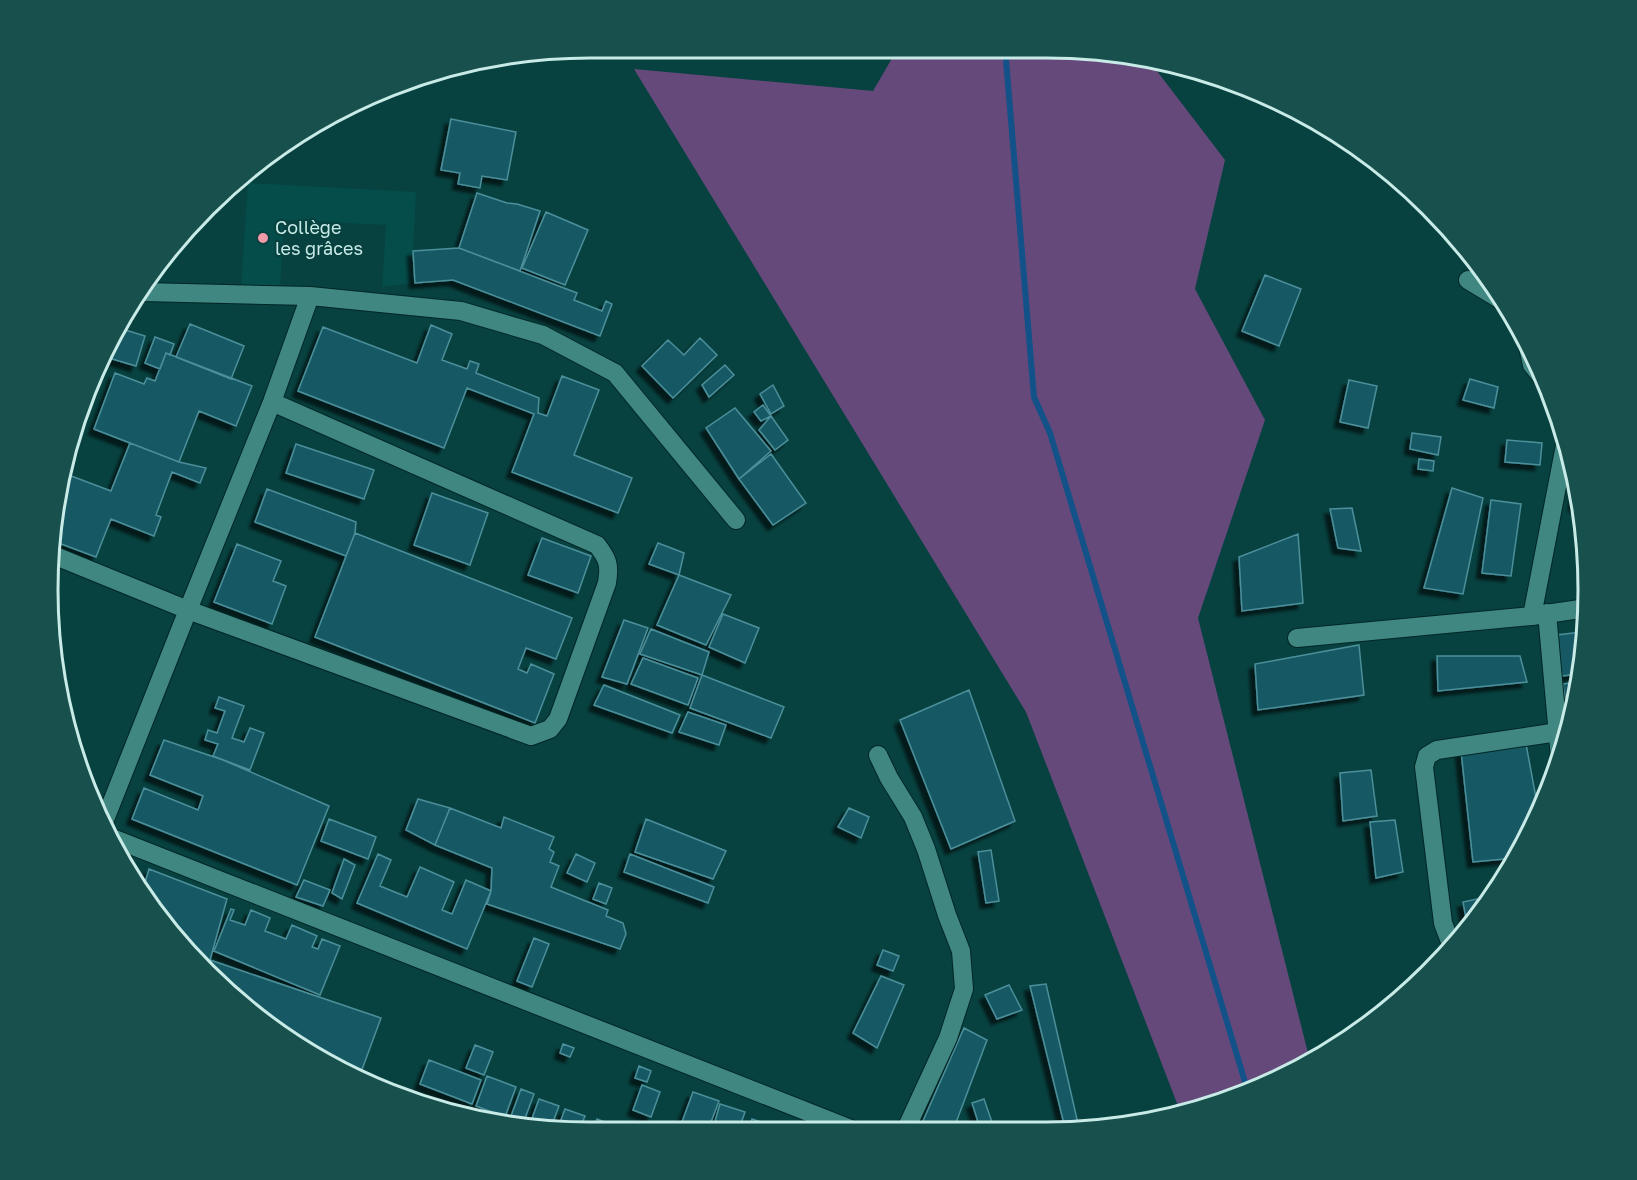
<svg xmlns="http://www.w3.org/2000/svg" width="1637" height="1180" viewBox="0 0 1637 1180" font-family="'Golos Text',sans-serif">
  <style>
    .built { fill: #044d4a }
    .green { fill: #66497b }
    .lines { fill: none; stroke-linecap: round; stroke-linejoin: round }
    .stream { stroke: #125288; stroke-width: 6 }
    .building { fill: #185963; stroke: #4c8f9b; stroke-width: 1.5; filter: url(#shadow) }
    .street-casing { stroke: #002725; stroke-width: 20 }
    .street { stroke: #408681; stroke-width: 18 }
    .poi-dot { fill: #f39aa8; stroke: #074240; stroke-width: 2 }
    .labels { text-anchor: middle; stroke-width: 4.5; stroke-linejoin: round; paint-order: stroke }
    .poi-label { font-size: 18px; fill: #c9ebe7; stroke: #074240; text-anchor: start }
    .rim { fill: none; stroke: #c9ebe7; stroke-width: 3 }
  </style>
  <defs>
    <filter id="shadow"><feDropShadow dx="-5.5" dy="5.5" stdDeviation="1.5" flood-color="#0009"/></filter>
  </defs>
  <rect width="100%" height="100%" fill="#074240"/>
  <!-- built -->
  <path class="built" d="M248,183L416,192L413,251L415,283L382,287L386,225L284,220L280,288L241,285Z"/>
  <!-- green -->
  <path class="green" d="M898,48H1047L1147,58L1225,160L1195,289L1265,420L1198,618L1309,1057L1255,1091L1180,1111L1026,712L634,69L873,91Z"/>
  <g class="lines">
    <!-- stream -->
    <path class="stream" d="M1005,48L1034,397L1050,433L1248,1092"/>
  </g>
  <!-- building -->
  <path class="building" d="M451,119L516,132L507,180L482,176L480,188L458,184L460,173L441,170Z
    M477,193L507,203L517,204L540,211L520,271L459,248Z
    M546,212L588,230L565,285L522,268Z
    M459,248L577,293L574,300L602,311L606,301L612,304L600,336L453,280L415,283L413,251Z
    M1265,275L1301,289L1279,346L1242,331Z
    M190,324L244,346L231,379L176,357Z
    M431,325L452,334L442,360L467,369L470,361L479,364L476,373L539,398L538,413L547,416L562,376L599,390L574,455L632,478L618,513L512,472L534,414L467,388L444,448L298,391L323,327L417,363Z
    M119,328L145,336L136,366L102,356L104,351Z
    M155,337L174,344L170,355L166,353L160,369L145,363Z
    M700,338L717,355L673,398L642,366L668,340L684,355Z
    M166,353L252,386L236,426L199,411L179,462L94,429L115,373L144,384L147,378L155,381Z
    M725,365L734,375L709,397L702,385Z
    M1470,379L1498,387L1494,408L1463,400Z
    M1349,380L1377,386L1368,428L1340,422Z
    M773,385L784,406L771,414L760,394Z
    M763,405L771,416L761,421L754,412Z
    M735,408L771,451L739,479L706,428Z
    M771,416L788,440L775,450L759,430Z
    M1412,433L1441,437L1438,455L1410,449Z
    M1507,440L1542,443L1540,465L1505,462Z
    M130,443L179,462L206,468L200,483L172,472L156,515L161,517L154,536L111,519L96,557L53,541V519L66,474L111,491Z
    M296,444L374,470L364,499L286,473Z
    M771,454L806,503L773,525L739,479Z
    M1419,459L1434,461L1433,471L1418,469Z
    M1576,482L1582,508L1574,506Z
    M1452,488L1483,498L1463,594L1424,588Z
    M267,489L356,522L355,533L346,556L255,522Z
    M432,493L488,513L470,565L414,545Z
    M1491,500L1521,504L1511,576L1482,573Z
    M1352,508L1361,551L1338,548L1330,509Z
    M355,533L572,618L556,659L526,648L518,669L527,673L531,664L554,674L535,723L315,637Z
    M1298,534L1303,603L1242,611L1239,557Z
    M542,538L591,556L578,593L528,575Z
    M658,543L684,553L679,575L649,564Z
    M237,544L281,561L273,581L286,586L272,624L214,602Z
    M679,575L731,595L706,645L657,625Z
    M723,614L759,628L745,663L709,647Z
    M624,620L648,628L627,684L602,677Z
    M651,629L709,652L702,675L640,654Z
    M1581,632L1584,650L1580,674L1562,676L1557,635Z
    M1359,645L1364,695L1258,710L1255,664Z
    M1437,656H1520L1527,682L1438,691Z
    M643,658L698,678L688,705L631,684Z
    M702,675L784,707L771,738L690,708Z
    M1579,682L1572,720L1568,721L1563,684Z
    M604,685L680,715L672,733L594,705Z
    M969,690L1015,821L951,849L900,720Z
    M219,697L244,706L232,738L244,742L250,728L264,733L250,770L213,756L218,744L205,740L208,730L217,733L225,711L215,708Z
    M688,712L726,725L719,745L679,732Z
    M164,740L223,760L329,806L297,885L132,819L144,788L198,810L203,796L150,775Z
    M1526,744L1539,814L1533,830L1515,858L1473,862L1461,751Z
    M1371,770L1377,816L1343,821L1340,773Z
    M418,799L450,808L435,845L406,830Z
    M450,808L501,828L504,817L554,837L549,849L554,852L550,862L559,866L551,887L608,910L606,916L623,923L626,934L620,949L487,904L491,891L492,868L435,845Z
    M849,808L869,817L861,838L838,827Z
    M329,819L376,837L368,859L321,841Z
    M646,819L726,851L713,879L635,852Z
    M1395,820L1403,872L1376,878L1370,822Z
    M991,850L999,901L986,903L978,852Z
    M378,854L391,860L380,886L407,897L420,867L454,882L442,910L452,914L466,880L491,891L467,949L357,903Z
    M576,854L595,863L587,882L567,873Z
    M630,854L714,887L708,903L624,872Z
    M344,859L355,865L342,899L332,893Z
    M149,869L227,899L210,960L381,1018L360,1075L315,1054L260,1020L182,947L144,886Z
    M304,880L330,890L323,906L296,897Z
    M599,883L612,888L606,904L593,899Z
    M1491,896L1477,920L1468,929L1463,902Z
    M231,909L234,910L230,920L245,925L251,910L270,918L265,931L286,939L292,925L317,936L312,947L318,949L322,939L340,946L320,995L214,951Z
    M534,938L549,944L532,987L517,981Z
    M883,950L899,956L893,971L877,965Z
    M881,976L904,985L877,1048L853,1033Z
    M1046,984L1079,1128H1065L1030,986Z
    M1009,985L1022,1010L997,1019L985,995Z
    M964,1028L987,1040L954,1128H943L923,1121Z
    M563,1044L574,1048L570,1057L560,1053Z
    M475,1045L493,1052L484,1075L466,1068Z
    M429,1060L481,1080L472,1104L420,1084Z
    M639,1066L651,1071L647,1082L635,1078Z
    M487,1076L516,1087L505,1117L476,1106Z
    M642,1085L660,1092L651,1117L633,1110Z
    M521,1089L534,1094L524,1121L511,1116Z
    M693,1092L719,1101L708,1130H679Z
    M539,1099L559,1106L550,1130L529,1127Z
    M984,1099L994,1128H980L972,1103Z
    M720,1104L745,1112L739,1129L715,1121Z
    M565,1109L585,1116L579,1131H566L558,1128Z
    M473,1110L505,1123L471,1117Z
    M597,1119L615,1126L613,1130L594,1131Z
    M752,1119L775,1127L774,1129L749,1130Z"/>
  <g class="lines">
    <!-- street casing -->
    <g class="street-casing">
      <path id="street" d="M1468,280L1501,300L1509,309
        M143,292L310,296L461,311L543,335L615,373L736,520
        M1527,342L1532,365L1544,380
        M53,555L188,610L531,736L550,729L558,719L607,583C610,565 608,559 597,545L272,402
        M1547,613L1560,758
        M1532,616L1566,440
        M1297,638L1532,616L1587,608
        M878,755L889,778L913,817L926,849L947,915L961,951L964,989L948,1038L906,1129
        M104,822L188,610L272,402L310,296
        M115,839L851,1129
        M1452,947L1443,923L1424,767L1427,756L1437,750L1558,732"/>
    </g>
    <!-- street -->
    <use href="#street" class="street"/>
  </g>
  <!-- markers -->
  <circle class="poi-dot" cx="263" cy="238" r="6"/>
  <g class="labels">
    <!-- poi labels -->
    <g class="poi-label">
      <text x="275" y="234">Collège<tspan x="275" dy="21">les grâces</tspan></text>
    </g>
  </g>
  <!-- crop -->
  <path d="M0 0H1637V1180H0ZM590 58H1046A532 532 0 0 1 1578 590V590A532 532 0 0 1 1046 1122H590A532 532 0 0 1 58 590V590A532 532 0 0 1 590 58Z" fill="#17504d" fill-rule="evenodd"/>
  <path class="rim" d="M590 58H1046A532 532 0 0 1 1578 590V590A532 532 0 0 1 1046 1122H590A532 532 0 0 1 58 590V590A532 532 0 0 1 590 58Z"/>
</svg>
